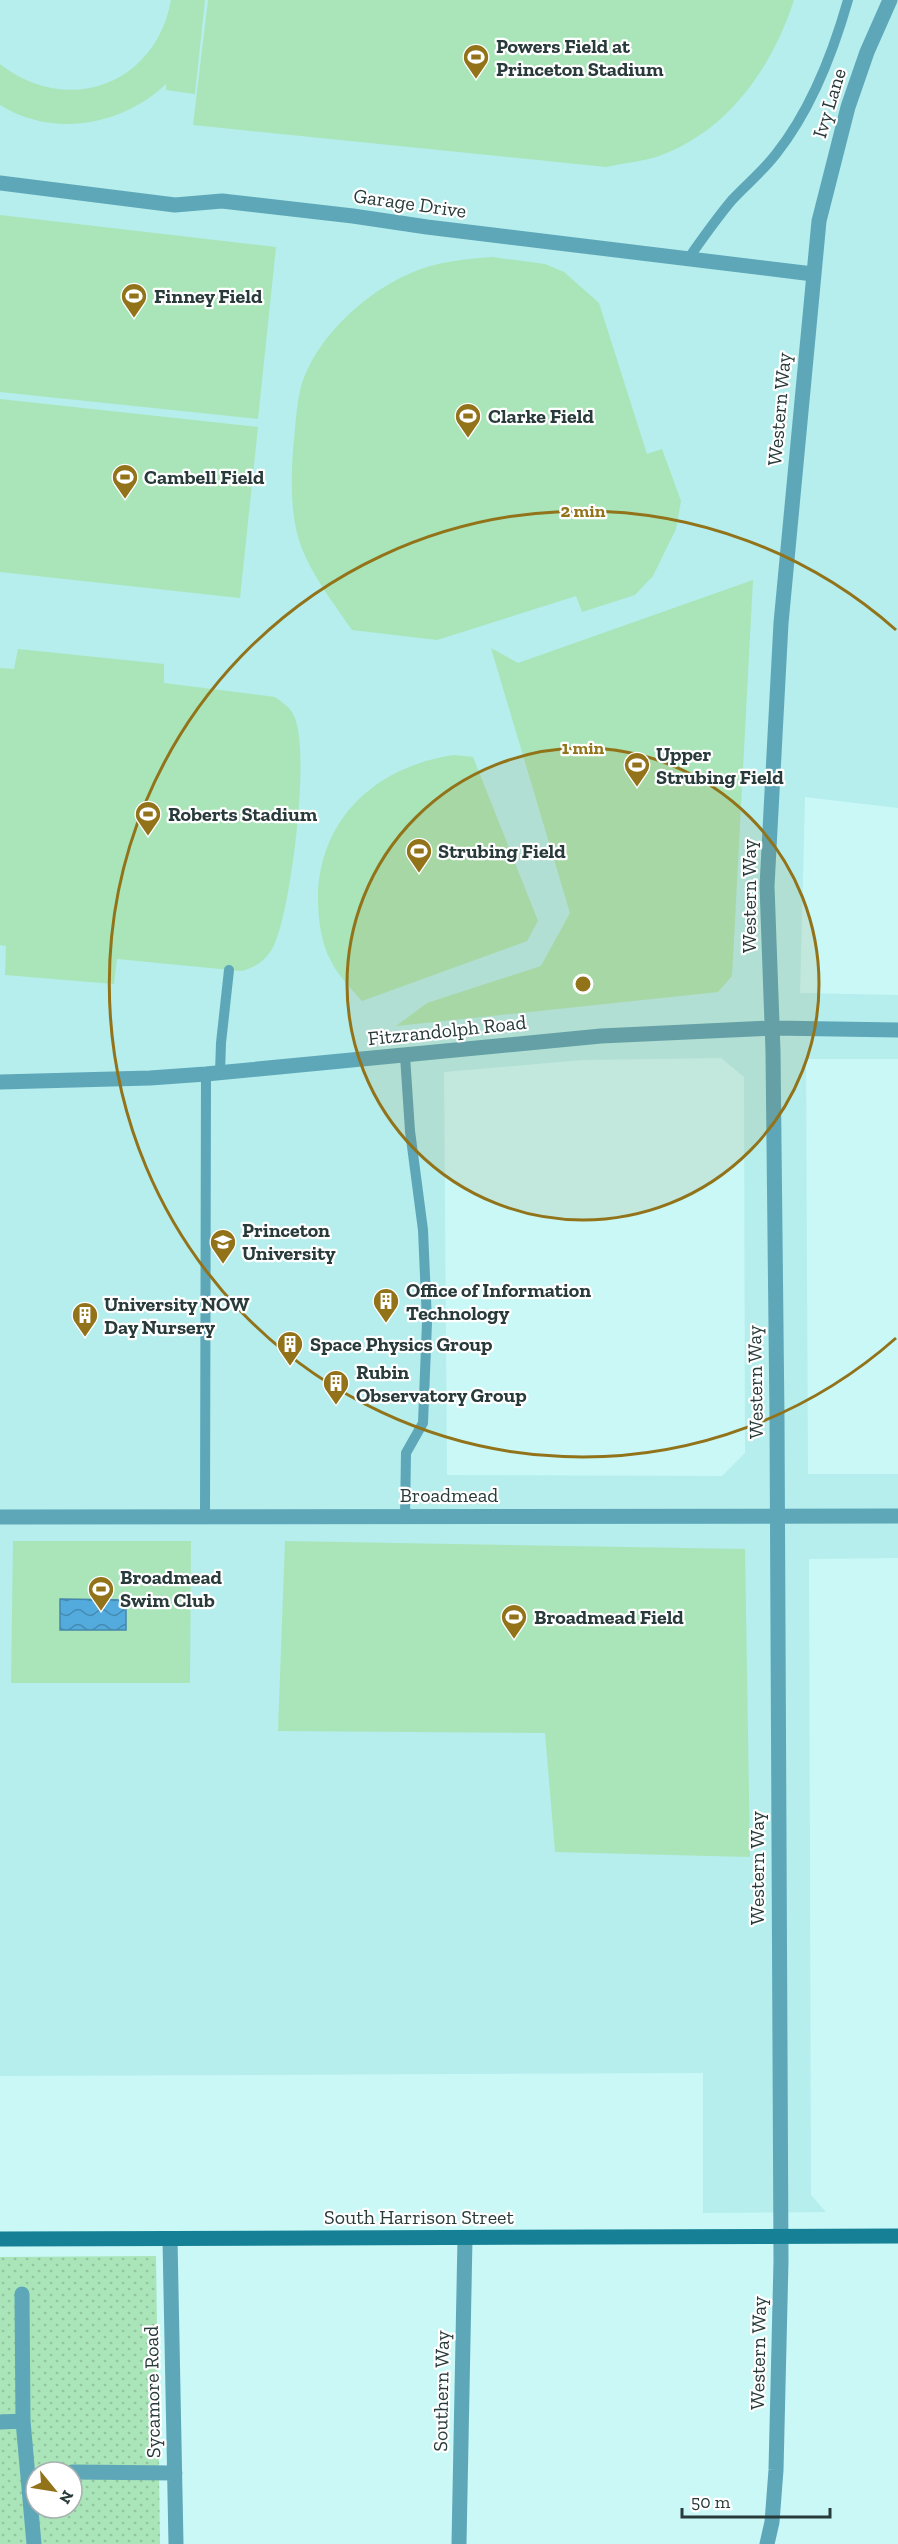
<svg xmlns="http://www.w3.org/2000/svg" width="898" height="2544" viewBox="0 0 898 2544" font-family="'Zilla Slab',serif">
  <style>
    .built { fill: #b5eeed; fill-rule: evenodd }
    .grass { fill: url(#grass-dots); fill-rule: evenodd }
    .park { fill: #a9e5b8 }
    .water { fill: url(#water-waves); stroke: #4588ac; stroke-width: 1.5 }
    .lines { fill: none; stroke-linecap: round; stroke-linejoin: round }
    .lane { stroke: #5ea7b9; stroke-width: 10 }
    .street { stroke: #5ea7b9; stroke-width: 15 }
    .secondary { stroke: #168196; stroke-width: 15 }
    .ring { fill: none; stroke: #92731a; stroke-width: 3 }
    .labels { text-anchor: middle; stroke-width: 4.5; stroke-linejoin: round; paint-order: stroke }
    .poi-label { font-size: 20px; font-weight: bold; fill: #283a3a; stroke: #fff; text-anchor: start }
    .street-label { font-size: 20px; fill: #283a3a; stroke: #fff }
    .centre { fill: #92731a; stroke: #fff; stroke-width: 3 }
    .ring-label { font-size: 18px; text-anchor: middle; font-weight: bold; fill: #92731a; stroke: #fff; stroke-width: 4.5; stroke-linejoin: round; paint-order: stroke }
  </style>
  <defs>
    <pattern id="grass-dots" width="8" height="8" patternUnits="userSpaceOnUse" patternTransform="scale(1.5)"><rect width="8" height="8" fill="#a9e5b8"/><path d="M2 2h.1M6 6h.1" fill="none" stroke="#91c59f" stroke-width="1.8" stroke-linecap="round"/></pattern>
    <pattern id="water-waves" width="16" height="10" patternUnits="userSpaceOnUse" patternTransform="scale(1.5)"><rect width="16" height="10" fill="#52aadd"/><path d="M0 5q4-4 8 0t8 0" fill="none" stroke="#448bb4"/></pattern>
  </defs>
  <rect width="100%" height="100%" fill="#c9f8f7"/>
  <!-- built -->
  <path class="built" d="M0,0H898V808L805,797L800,993L898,995V1059H806L808,1474H898V1558L809,1559L811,2195L826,2212L703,2213V2073L0,2076ZM721,1058L744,1077L745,1453L722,1476L447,1475L444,1072L583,1060Z"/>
  <!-- grass -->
  <path class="grass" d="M156,2256L160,2544H0V2257ZM36,2472H72V2508H36Z"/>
  <!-- park -->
  <path class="park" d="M171,0H205L195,94L166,90V84C122,126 53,138 0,105V64C67,117 156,85 171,0Z
    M208,0H794C772,68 727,133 656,157C640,162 622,163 606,167L193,125Z
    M0,215L276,247L258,419L0,392Z
    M492,257L545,264L564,272L599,303L647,454L662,449L681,501L676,529L653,576L635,595L582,612L576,596L437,640L352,630C334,604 314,578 302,549C290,518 291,482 293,450C295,431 296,410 300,391C313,338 370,287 421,269C444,261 468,259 492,257Z
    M0,399L258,427L240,598L0,572Z
    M753,580L732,976L718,992L396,1026L427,1003L541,966L570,913L491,648L518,663Z
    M18,649L164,664V683L275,697C283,703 290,707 294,716C311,750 291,908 275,943C268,959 257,967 241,971L117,959L114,984L5,975L6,946L0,945V668L14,669Z
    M454,755L473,757L538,921L527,941L362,1001C351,988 338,976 331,961C321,943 318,918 318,898C319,818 377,766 454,755Z
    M13,1541H191L190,1683H11Z
    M285,1541L745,1549L750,1857L555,1852L545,1733L278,1731Z"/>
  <!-- water -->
  <path class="water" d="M60,1599L126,1600V1630H60Z"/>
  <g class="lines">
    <!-- lane -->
    <path class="lane" d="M688,259C702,239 716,219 732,200C747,184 763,171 776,154C811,110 833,53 848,0
      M405,1056L410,1131L423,1230L427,1322L423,1423L406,1453L405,1516
      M220,1073L221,1043L229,970
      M205,1517L206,1074"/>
    <!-- street -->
    <path class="street" d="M0,183L175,205L222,201L353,216L427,227L813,274
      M0,1082L150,1078L206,1074L601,1036L772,1028L898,1030
      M0,1517L898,1516
      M170,2239L176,2544
      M22,2294L23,2421L34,2544
      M0,2422L23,2421
      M72,2472L175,2473
      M459,2544L465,2238
      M767,2544L772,2522L776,2470L781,2261L777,1419L773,1051L767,886L781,623L819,221L848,107L867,52L890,0"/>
    <!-- secondary -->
    <path class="secondary" d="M0,2239L898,2236"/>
  </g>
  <!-- distance rings -->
  <circle cx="583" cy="984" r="236" fill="#92731a" fill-opacity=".12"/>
  <g class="ring">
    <circle cx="583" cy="984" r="236"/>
    <path d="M896 1338A473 473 0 1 1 896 630"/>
  </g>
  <!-- icons -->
  <defs>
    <g id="stadium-pin" transform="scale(1.35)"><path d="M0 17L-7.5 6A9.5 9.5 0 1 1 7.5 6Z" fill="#92731a" stroke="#fff"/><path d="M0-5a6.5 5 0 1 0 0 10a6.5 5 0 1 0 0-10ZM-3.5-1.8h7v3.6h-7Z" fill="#fff"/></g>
    <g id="university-pin" transform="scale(1.35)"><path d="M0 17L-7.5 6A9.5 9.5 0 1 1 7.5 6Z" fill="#92731a" stroke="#fff"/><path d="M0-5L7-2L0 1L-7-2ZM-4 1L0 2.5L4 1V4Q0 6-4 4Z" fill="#fff"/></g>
    <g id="building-pin" transform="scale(1.35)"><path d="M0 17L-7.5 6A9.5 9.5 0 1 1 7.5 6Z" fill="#92731a" stroke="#fff"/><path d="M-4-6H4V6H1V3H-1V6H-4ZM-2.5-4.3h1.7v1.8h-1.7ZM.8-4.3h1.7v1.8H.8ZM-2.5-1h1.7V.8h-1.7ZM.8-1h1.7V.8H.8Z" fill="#fff"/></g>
  </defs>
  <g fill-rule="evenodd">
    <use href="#stadium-pin" x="476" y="57"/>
    <use href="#stadium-pin" x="134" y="296"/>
    <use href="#stadium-pin" x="468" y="416"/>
    <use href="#stadium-pin" x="125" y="477"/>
    <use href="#stadium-pin" x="637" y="765"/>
    <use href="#stadium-pin" x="148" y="814"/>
    <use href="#stadium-pin" x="419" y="851"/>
    <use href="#university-pin" x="223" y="1242"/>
    <use href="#building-pin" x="386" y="1301"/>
    <use href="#building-pin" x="85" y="1315"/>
    <use href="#building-pin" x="290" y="1344"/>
    <use href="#building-pin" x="336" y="1383"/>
    <use href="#stadium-pin" x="101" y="1589"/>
    <use href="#stadium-pin" x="514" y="1617"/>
  </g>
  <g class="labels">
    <!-- poi labels -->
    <g class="poi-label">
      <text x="496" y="53">Powers Field at<tspan x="496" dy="23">Princeton Stadium</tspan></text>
      <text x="154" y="303">Finney Field</text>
      <text x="488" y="423">Clarke Field</text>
      <text x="144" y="484">Cambell Field</text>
      <text x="656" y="761">Upper<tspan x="656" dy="23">Strubing Field</tspan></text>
      <text x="168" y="821">Roberts Stadium</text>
      <text x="438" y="858">Strubing Field</text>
      <text x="242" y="1237">Princeton<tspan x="242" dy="23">University</tspan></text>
      <text x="406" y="1297">Office of Information<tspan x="406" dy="23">Technology</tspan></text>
      <text x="104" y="1311">University NOW<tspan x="104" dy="23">Day Nursery</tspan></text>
      <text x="310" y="1351">Space Physics Group</text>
      <text x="356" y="1379">Rubin<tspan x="356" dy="23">Observatory Group</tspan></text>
      <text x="120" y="1584">Broadmead<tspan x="120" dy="23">Swim Club</tspan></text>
      <text x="534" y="1624">Broadmead Field</text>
    </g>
    <!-- street labels -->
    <g class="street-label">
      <text transform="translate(829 103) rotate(-73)" y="7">Ivy Lane</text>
      <text transform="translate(410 203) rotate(8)" y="7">Garage Drive</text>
      <text transform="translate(779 409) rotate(-85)" y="7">Western Way</text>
      <text transform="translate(749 896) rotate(-90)" y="7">Western Way</text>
      <text transform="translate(447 1030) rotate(-6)" y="7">Fitzrandolph Road</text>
      <text transform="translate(755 1382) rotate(-91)" y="7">Western Way</text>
      <text x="449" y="1502">Broadmead</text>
      <text transform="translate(757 1868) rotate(-90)" y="7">Western Way</text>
      <text x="419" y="2224">South Harrison Street</text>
      <text transform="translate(758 2353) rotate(-89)" y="7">Western Way</text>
      <text transform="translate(441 2391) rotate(-89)" y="7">Southern Way</text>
      <text transform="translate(152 2392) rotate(-91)" y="7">Sycamore Road</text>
    </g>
  </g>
  <circle cx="583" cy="984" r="9" class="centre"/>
  <g class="ring-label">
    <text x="583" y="517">2 min</text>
    <text x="583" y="754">1 min</text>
  </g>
  <!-- north arrow -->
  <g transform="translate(54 2490) rotate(120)"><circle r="28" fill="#ffffff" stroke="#a9b0b0" stroke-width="1.5"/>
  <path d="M0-4.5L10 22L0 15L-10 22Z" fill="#92731a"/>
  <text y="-9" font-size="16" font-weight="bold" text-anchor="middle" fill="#283a3a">N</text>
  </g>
  <!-- scale -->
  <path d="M682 2508v9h148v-9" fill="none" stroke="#283a3a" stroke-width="3"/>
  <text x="691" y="2508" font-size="18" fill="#283a3a" stroke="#ffffff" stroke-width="4.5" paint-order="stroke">50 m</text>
</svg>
